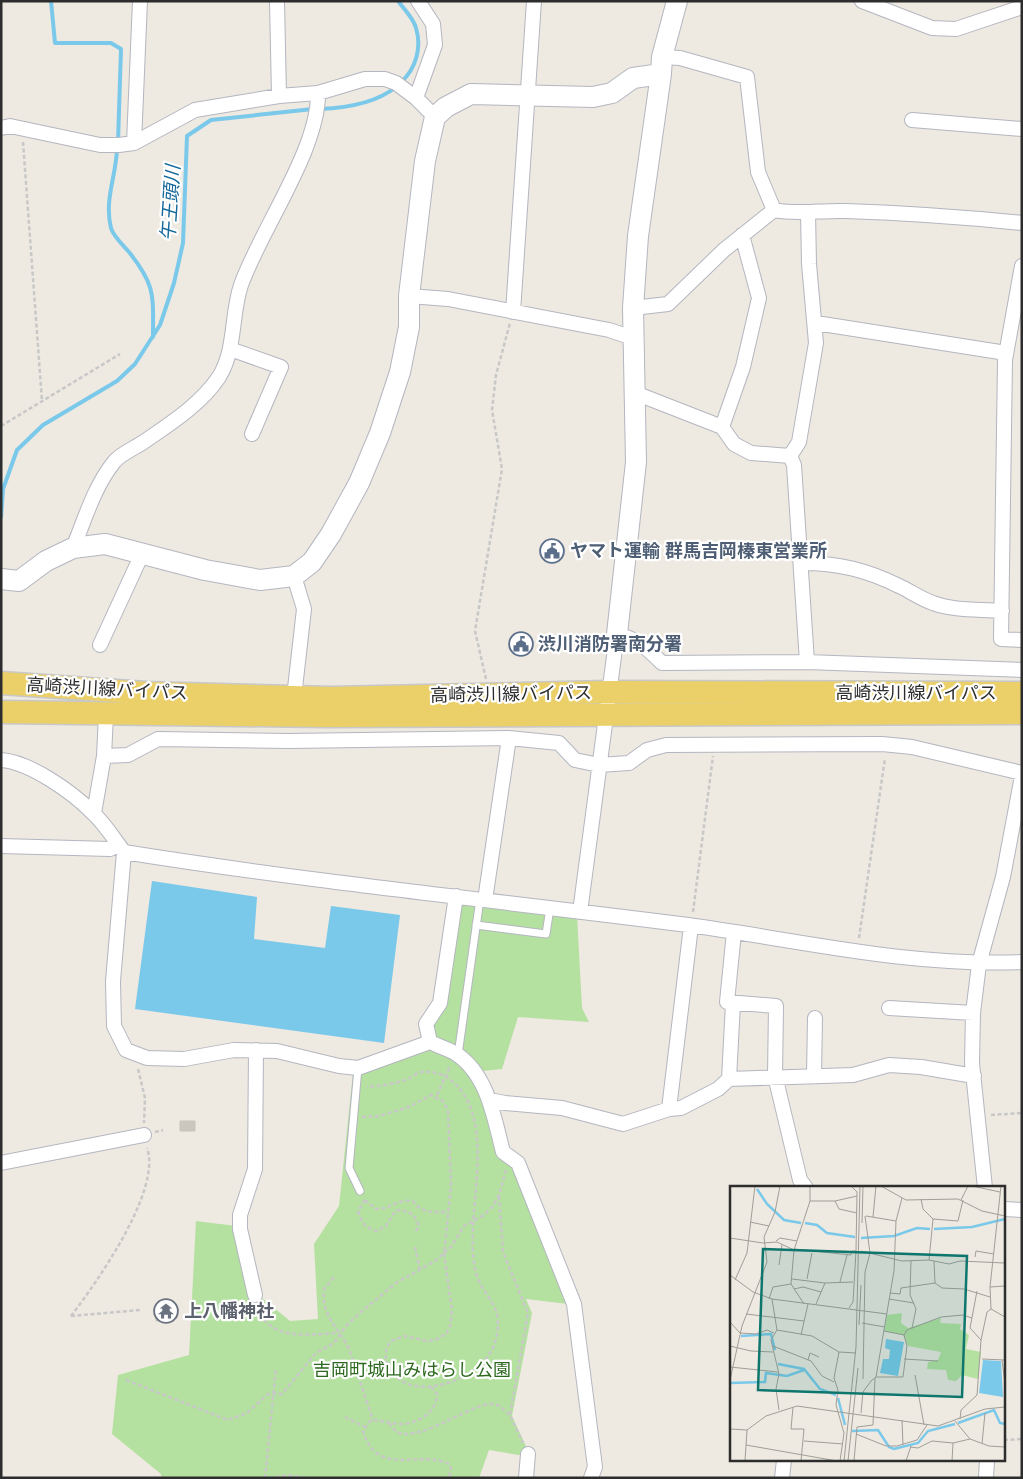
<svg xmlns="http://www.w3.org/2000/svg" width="1023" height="1479" viewBox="0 0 1023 1479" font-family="Quicksand,'Noto Sans JP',sans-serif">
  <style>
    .green { fill: #b5e1a0 }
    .water { fill: #7ac9ea }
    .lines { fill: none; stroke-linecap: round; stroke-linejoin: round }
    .stream { stroke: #7ac9ea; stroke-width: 4 }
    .building { fill: #cac7bf; stroke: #cac5ba }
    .lane-casing { stroke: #b4b6c0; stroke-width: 9 }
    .street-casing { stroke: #b4b6c0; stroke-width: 16 }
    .secondary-casing { stroke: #b4b6c0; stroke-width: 22 }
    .primary-casing { stroke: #c8c8c8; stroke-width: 25 }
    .path { stroke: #c8c8c8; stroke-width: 2.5; stroke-dasharray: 4 2.5; stroke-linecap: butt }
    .lane { stroke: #fff; stroke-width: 7 }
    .street { stroke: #fff; stroke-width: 14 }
    .secondary { stroke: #fff; stroke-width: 20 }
    .primary { stroke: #ebd069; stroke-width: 22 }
    .labels { text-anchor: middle; stroke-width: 4.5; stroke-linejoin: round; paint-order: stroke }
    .service-label { font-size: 18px; font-weight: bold; fill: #4e5e75; stroke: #fff; text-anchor: start }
    .street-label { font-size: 18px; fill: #2d2d2d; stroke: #fff }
    .worship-label { font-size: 18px; font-weight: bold; fill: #5b616d; stroke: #fff; text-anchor: start }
    .park-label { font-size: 18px; fill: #2c691f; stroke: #fff }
    .water-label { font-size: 19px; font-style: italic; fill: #14689b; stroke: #fff }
    .inset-river { fill: none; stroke: #7ac9ea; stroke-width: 2.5 }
    .inset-road { fill: none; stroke: #a19e99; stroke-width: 1 }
    .view { fill: #0f766e; fill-opacity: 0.15; stroke: #0f766e; stroke-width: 2.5 }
    .inset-edge { fill: none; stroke: #2d2d2d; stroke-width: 2.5 }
  </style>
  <rect width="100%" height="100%" fill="#eee9e1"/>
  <!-- green -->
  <path class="green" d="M459,899L577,915L582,1008L589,1022L518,1017L502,1069L482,1071L513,1165L568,1304L526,1299L532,1313L512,1416L531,1457L489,1450L479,1478H161V1474L112,1434L118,1375L189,1355L196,1221L244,1227L262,1298L290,1321L318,1319L314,1244L339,1206L353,1073L429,1046V1025Z"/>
  <!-- water -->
  <path class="water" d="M152,881L257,897L254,939L325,948L331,906L400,915L384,1043L135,1009Z"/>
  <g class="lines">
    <!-- stream -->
    <path class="stream" d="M51,1L55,43H111L121,49L118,142
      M398,1C404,9 414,19 416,28C422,47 416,69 401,82
      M320,109C345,108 376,103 396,87
      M117,149C116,177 104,200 111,228C113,236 123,245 129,252C156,286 153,295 153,337
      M1,517L3,489L17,450L43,425L117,381L135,364L160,325L174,283L183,243L187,136L211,120L313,109"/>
  </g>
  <!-- building -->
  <path class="building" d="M180,1121H195V1131H180Z
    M166,1303V1305L176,1304L177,1318L156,1321V1304Z"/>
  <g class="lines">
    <!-- lane casing -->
    <g class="lane-casing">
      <path id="lane" d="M476,925L546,934L550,908
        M458,1055L480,899
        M358,1068L349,1168L360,1191"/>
    </g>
    <!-- street casing -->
    <g class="street-casing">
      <path id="street" d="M277,1L279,96
        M862,1L932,28L956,29L1022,7
        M662,57L680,58L747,77L758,172L774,210
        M416,98L435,45L433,24L418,1
        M912,120L1022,129
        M1,128L10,126L100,145H119L134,143L195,110L279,96L318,93L365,79H385L396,83L416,98L435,117
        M134,143L140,1
        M1022,266L1005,360L1001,639L1022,640
        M409,296L448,299L609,330L633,338
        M633,308L668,304L724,250L774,210C798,215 821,210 846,211C905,213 963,217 1022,223
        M513,312L534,1
        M816,323L1006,353
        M230,349L281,367L252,434
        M635,393L722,427L734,444L751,453L790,456L794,465L807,662
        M722,427L743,367L759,298L742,235
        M790,456L799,442L816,343L809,264L808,212
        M73,548C85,519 94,487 114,462C120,454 135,448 145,441C171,423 201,404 219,377C236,350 231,314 241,285C261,229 319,149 318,93
        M802,563C838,563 867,570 899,586C910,591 921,599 933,603C954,611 979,609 1002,611
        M100,645L142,554
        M294,697L304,609L294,576
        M104,756L128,755L158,739L288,741L509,738L559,743L575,760L599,765L629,763L647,750L666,745L882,744L912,747L1022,773
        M1,760C30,762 72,792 93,813C105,824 114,839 124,852C311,882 500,901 688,925C799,940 909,967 1022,962
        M94,813L104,756L106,715
        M1,846L110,849L119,845
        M124,852L113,981L114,1026L126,1050L147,1058L184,1059L234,1050L277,1051L339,1066L358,1068L430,1042C438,1046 448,1049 455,1053C488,1074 494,1118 503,1152L518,1163L574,1304L595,1467L591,1478
        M485,900L509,738
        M580,912L617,634C637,639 647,648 662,663L807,662L1022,670
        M734,932L727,1002L776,1006L775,1076L800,1180L806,1188
        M889,1008L973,1013
        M430,1042L426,1024L440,1003L456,896
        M814,1076L815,1018
        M729,1079L733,1003
        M489,1100L505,1103L562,1108L623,1124L669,1109L681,1108L718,1089L729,1079L853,1075L889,1065L921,1067L974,1076
        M669,1109L691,926
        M1,1163L144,1135
        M985,1188L972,1063L973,1013L979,964L1003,877L1022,776
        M1004,1209L1022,1210
        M255,1295L240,1229V1215L255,1169L256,1050
        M526,1478L528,1454
        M782,1478L784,1460
        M986,1478L987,1460"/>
    </g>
    <!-- secondary casing -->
    <g class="secondary-casing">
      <path id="secondary" d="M1,579L19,581L46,561L73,548L105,544L205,570L260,580L294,576L312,562L331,534L359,483L380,433L400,372L409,327V296L425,161L435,117L446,107L471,94L593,97L612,93L633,78L661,74L662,57L677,1
        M617,634L636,462L633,308L638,236L661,74"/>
    </g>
    <!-- primary casing -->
    <g class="primary-casing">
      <path id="primary" d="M1,683L146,693L331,698L609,692L1022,693
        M1,712L326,716L1022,713"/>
    </g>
    <!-- path -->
    <path class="path" d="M23,142L42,401
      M1,426L120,354
      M486,679L475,631L502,469L492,410L496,375L510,323
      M693,912L713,756
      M859,938L885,758
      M138,1069L145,1098L144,1123
      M437,1095L450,1066
      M991,1115L1022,1113
      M362,1117L379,1116L409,1107L431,1095L443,1101L448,1110L451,1185L444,1254L452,1310L450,1327L446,1334L435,1340L427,1341L404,1336L391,1341C385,1349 384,1356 388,1365C405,1405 472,1383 490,1353C498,1341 501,1319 494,1306C488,1295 479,1285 476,1273C461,1216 504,1118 447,1077C440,1073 429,1071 421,1072C416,1073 412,1077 408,1079C395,1084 380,1086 367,1087
      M155,1132L163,1130
      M499,1196L503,1252L528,1313L510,1415L523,1443
      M365,1200L358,1211C362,1223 365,1228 377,1231L386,1226L396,1210C409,1210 415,1214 419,1226L416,1231
      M365,1200L376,1209C390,1210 394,1199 413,1201C422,1214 433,1212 448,1212
      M415,1247L420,1270
      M334,1277L324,1289C321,1316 338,1327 349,1349L373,1420
      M258,1308C269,1342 310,1334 338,1333
      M71,1316C97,1282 162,1190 147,1148
      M71,1316L140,1310
      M126,1380L228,1420L247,1413L268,1394H282L316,1353L334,1343L346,1326L361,1312L396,1283L435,1261L451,1247L464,1226L484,1215L493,1206L499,1195L506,1170
      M431,1387L437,1394C437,1413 416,1425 398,1424C388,1423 381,1420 371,1420L363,1431C377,1479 421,1449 449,1464L451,1469L449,1478
      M345,1417L365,1427
      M389,1423C391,1426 395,1430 397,1432C422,1444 479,1396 497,1405C502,1407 506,1412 510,1415
      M1004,1440L1022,1439
      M265,1478L276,1368
      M269,1478L287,1475L309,1478"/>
    <!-- lane -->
    <use href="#lane" class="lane"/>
    <!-- street -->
    <use href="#street" class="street"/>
    <!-- secondary -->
    <use href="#secondary" class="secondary"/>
    <!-- primary -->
    <use href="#primary" class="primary"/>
  </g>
  <!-- icons -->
  <defs>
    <g id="civic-ring" transform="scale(1.25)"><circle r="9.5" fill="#fff" stroke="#5c6f8a" stroke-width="1.5"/><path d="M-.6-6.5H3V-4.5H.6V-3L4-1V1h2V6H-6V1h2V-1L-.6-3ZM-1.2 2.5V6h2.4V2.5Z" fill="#5c6f8a"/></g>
    <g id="temple-ring" transform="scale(1.25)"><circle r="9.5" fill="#fff" stroke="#6b7280" stroke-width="1.5"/><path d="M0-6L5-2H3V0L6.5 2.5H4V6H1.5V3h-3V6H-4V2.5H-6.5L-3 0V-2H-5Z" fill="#6b7280"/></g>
  </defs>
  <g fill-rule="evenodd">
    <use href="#civic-ring" x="552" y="551"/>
    <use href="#civic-ring" x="521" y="644"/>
    <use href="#temple-ring" x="166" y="1311"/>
  </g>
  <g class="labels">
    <!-- service labels -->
    <g class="service-label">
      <text x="570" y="557">ヤマト運輸 群馬吉岡榛東営業所</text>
      <text x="538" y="650">渋川消防署南分署</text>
    </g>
    <!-- street labels -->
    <g class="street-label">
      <text transform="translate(107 689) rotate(3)" y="6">高崎渋川線バイパス</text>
      <text x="916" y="699">高崎渋川線バイパス</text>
      <text transform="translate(511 694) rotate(-1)" y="6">高崎渋川線バイパス</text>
    </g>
    <!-- worship labels -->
    <g class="worship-label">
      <text x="184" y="1317">上八幡神社</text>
    </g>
    <!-- park labels -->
    <g class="park-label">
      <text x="412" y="1376">吉岡町城山みはらし公園</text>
    </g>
    <!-- water labels -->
    <g class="water-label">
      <text transform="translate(170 203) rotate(-86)" y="7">午王頭川</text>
    </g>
  </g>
  <!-- overview -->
  <g transform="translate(730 1186)">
    <rect width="275" height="275" fill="#eee9e1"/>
    <path d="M172,127L171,137L178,142L211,132L210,137L231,138L230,143L239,149L236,163L251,166L248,193L232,189L226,195L218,194L216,184L197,183L198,176L208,174L211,166L178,160L174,149L154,145L157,129Z" fill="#b5e1a0"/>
    <path d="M156,153L174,156L168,190L150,187L153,173H159L160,164L155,162ZM253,174L271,175L273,211L249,207Z" fill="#7ac9ea"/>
    <path class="inset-river" d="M27,3L37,18L54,34L71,37M75,37L87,39L97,47L125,51M204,43L242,41L275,33M131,52L164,50L187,42L200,43M11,150L41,148L45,164M48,178L74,183L90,203L106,209M0,197L35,196L36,187L57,190L74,184M108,212L115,239M228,237L264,224L270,237L275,238M122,245L148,244L159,261L164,263L188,257L198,245L225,238"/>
    <path class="inset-road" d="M151,0L176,14L228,13L252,25L275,30M242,0L270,6M191,13L193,23L203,33L199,74M231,14L238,0M80,15H105L127,10M105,15L109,23L127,27M136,30L166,35M143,31L146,0M203,33L228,35L233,14M20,36L39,40M132,37L133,0M0,52L33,57L47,56L64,64M46,55L50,52L67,55M64,63L121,69L122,65H126L127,6L121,0M131,65L172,75L199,74L219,78L230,75L275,77M245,71L246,65L264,68M181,75L180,109L186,123L182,142M204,75L205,97M49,79L52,59M0,89L23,106L42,113L47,144M62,93L95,97M77,93L82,67M5,94L17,67L25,0M110,96L117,69M260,101L275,100M64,103L73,101L91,106M247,105L240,142L251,154M160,107L170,108L171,102L205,97L212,102L234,103L260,111M39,113L43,101L61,98M42,113L157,128M159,113L184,117M74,118L61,98L64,64L80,15V0M86,118L95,97L123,96M119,122L123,116L126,65M261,123L275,131M16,128L74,135M0,136L10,147L26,148L37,144L44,147M132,137L155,141M129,139L131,99M47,144L82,150L109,166L104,192L108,204L106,219L114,247L110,275M47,144L41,154L49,188L46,203L49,224M154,145L174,149M71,149L78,118M0,160L21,165L43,166M43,160L81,175L92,190L104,196M109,166L126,167M174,173L208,175M252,173L275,174M78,174L80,167L89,171M272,174L275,198M0,181L48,186M185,189L194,239M146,191L164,85L166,35L172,12M133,193L135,86L140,67L135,30M0,194L12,140L37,76L34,51L45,26L50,0M63,221L61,243H74L71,275M131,227L133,206L141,195L146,191H173L177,160L174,149L177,144L211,131L233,129L242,132M230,233L231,224L247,209L251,154L257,126L261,123L260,101L271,0M172,234L173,259M225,235L240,253L259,260L275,261M0,243L17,244L36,230L67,220L208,240L255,223L275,221M126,248L156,260H167L187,254L197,239M74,255L113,258M252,258L255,227M16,259L107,275M180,261L188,262L202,255L223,257M15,275L17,244M114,275L126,161L130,0M118,275L128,182M124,275L127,241L143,239L145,192M176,275L181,260M222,275L223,257L240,253"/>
    <path class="view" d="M33,63L237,70L232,211L28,204Z"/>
    <rect width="275" height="275" class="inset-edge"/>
  </g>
  <!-- border -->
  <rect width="1023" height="1479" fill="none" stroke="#2d2d2d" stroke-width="5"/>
</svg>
